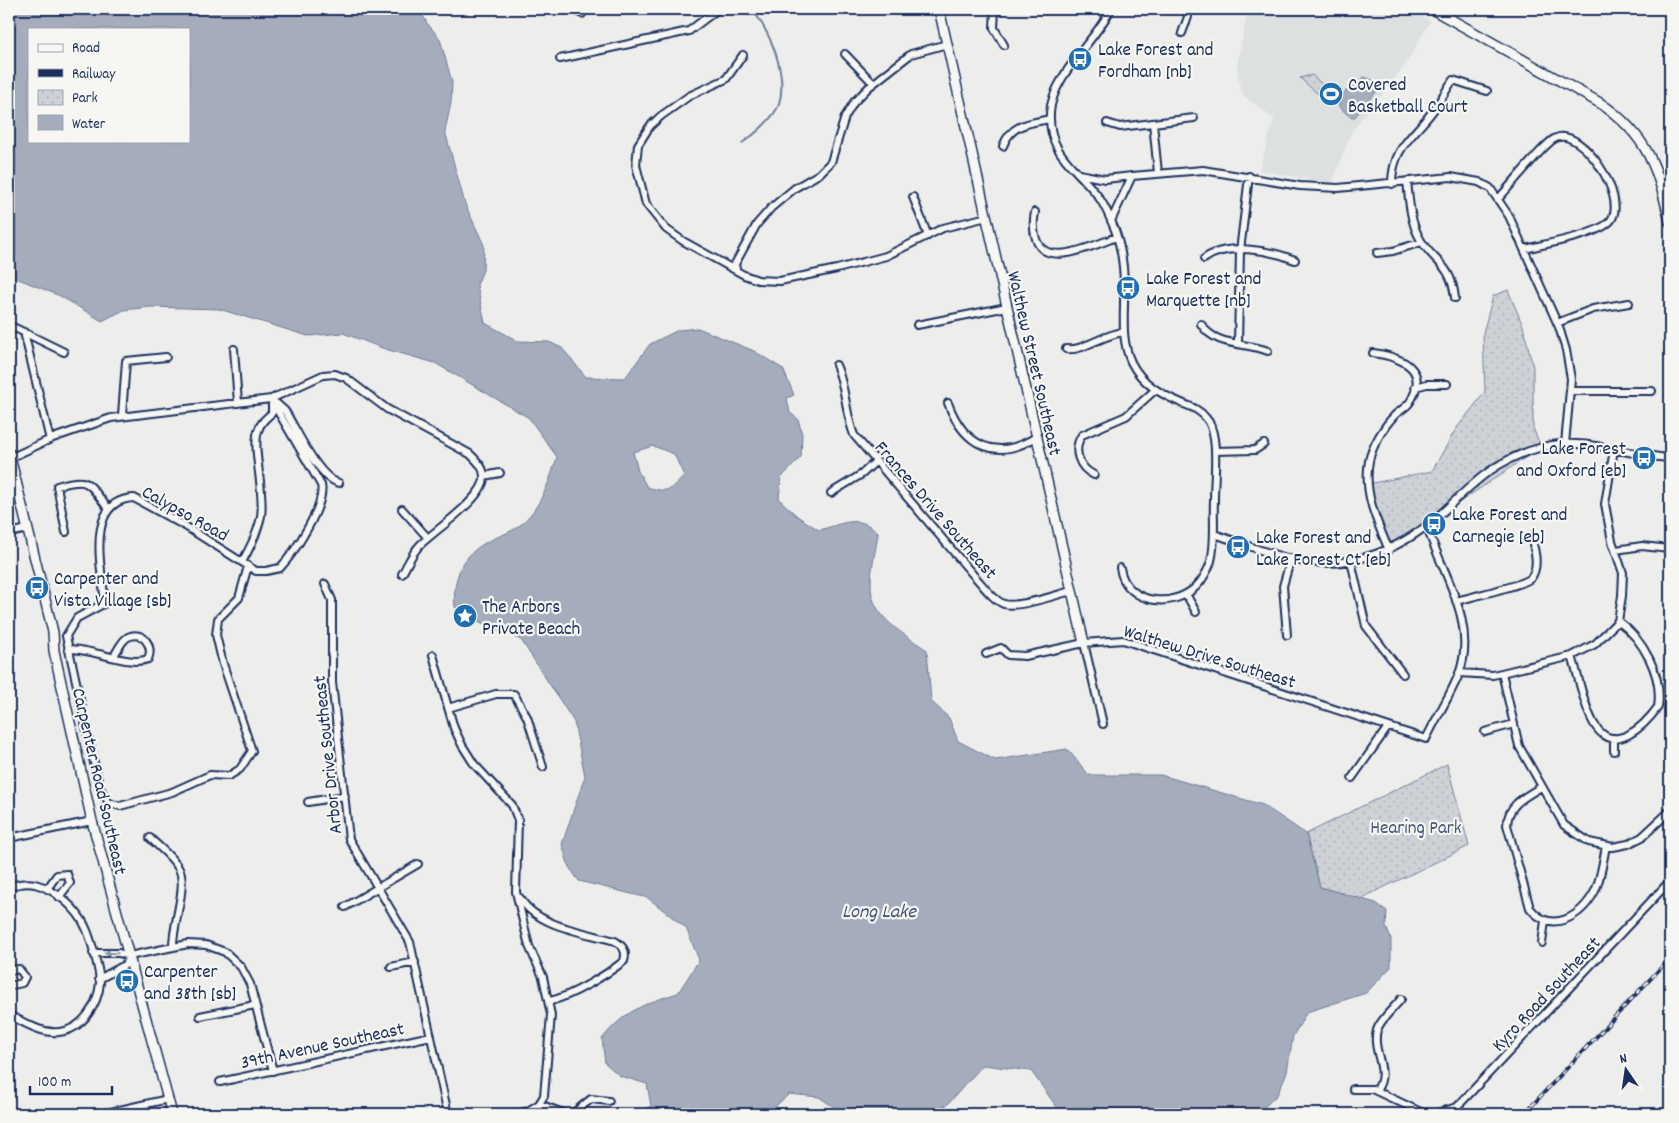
<svg xmlns="http://www.w3.org/2000/svg" width="1679" height="1123" viewBox="0 0 1679 1123" font-family="Dekko,sans-serif">
  <style>
    .built { fill: #dde0e1 }
    .park { fill: url(#park-dots); stroke: #74809a }
    .water { fill: #a5acbc; stroke: #6e7a96; fill-rule: evenodd }
    .lines { fill: none; stroke-linecap: round; stroke-linejoin: round }
    .stream { stroke: #6e7a96; stroke-width: 2 }
    .street-casing { stroke: #1b2f5e; stroke-width: 10 }
    .secondary-casing { stroke: #1b2f5e; stroke-width: 12 }
    .street { stroke: #f6f6f2; stroke-width: 6 }
    .secondary { stroke: #f6f6f2; stroke-width: 9 }
    .rail-casing { stroke: #1b2f5e; stroke-width: 4 }
    .rail { stroke: #f6f6f2; stroke-width: 2; stroke-dasharray: 5.5; stroke-linecap: butt }
    .oneway { fill: #8892a8 }
    .labels { text-anchor: middle; stroke-width: 4.5; stroke-linejoin: round; paint-order: stroke }
    .poi-label { font-size: 19px; fill: #1b2f5e; stroke: #f6f6f2; text-anchor: start }
    .street-label { font-size: 19px; fill: #1b2f5e; stroke: #f6f6f2 }
    .park-label { font-size: 19px; fill: #48587c; stroke: #f6f6f2 }
    .water-label { font-size: 20px; font-style: italic; fill: #44547a; stroke: #f6f6f2 }
  </style>
  <defs>
    <pattern id="park-dots" width="8" height="8" patternUnits="userSpaceOnUse" patternTransform="scale(1.25)"><rect width="8" height="8" fill="#ced2d7"/><path d="M2 2h.1M6 6h.1" fill="none" stroke="#b0b5bb" stroke-width="1.8" stroke-linecap="round"/></pattern>
  </defs>
  <rect width="100%" height="100%" fill="#edeeec"/>
  <filter id="ink" filterUnits="userSpaceOnUse"><feTurbulence type="fractalNoise" baseFrequency=".02" numOctaves="2"/><feDisplacementMap in="SourceGraphic" scale="10" xChannelSelector="R" yChannelSelector="G"/><feConvolveMatrix kernelMatrix="1 2 1 2 8 2 1 2 1" color-interpolation-filters="sRGB"/></filter>
  <g filter="url(#ink)">
    <!-- built -->
    <path class="built" d="M1248,9H1409L1430,21L1406,64L1352,131L1332,184L1259,170L1274,119L1245,97L1240,89L1237,66Z"/>
    <!-- park -->
    <path class="park" d="M1312,75L1325,87L1318,94L1300,78Z
      M1508,290L1523,326L1533,367V428L1541,447L1389,550L1368,484L1432,471L1456,429L1485,392L1483,333L1493,296Z
      M1447,764L1469,846L1360,899L1320,887L1306,834Z"/>
    <!-- water -->
    <path class="water" d="M9,9H419L427,23L440,39L452,82L451,103L445,131L465,204L484,245L483,270L477,285L485,323L518,341L549,342L562,348L586,377L625,378L650,344L678,330L698,328L754,351L783,369L794,395L787,398L790,413L798,419L802,434L801,457L781,478L779,499L797,516L819,530C843,524 859,513 878,533C876,550 871,567 871,584C870,617 904,634 927,650L931,701L949,718L958,741L995,760L1067,749L1089,775H1161L1263,805L1306,834L1320,887L1376,903L1387,911L1386,927L1391,939V967L1366,993L1307,1012L1293,1036L1287,1072L1277,1095L1257,1114H1065L1056,1106L1031,1071L983,1065L947,1105L931,1114H844L819,1097L789,1094L767,1114H634L651,1106L647,1084L620,1076L605,1063L602,1039C624,1011 645,1003 678,993L699,960L686,928L648,898L579,881L569,867L562,844L585,776L574,722L521,640L471,618L455,607C452,581 461,556 485,543C495,537 510,533 519,526C541,508 549,482 557,457L529,418L435,363L385,349L343,333L308,336L219,309L151,307L124,310L102,321L60,296L9,275ZM29,29H189V141H29ZM653,446L674,454L684,476C671,491 666,493 647,487L638,471L633,452Z
      M1364,77L1383,84L1353,119L1339,107C1339,91 1353,87 1364,77Z"/>
    <g class="lines">
      <!-- stream -->
      <path class="stream" d="M742,143C753,136 775,117 779,104C788,72 770,33 752,9"/>
      <!-- street casing -->
      <g class="street-casing">
        <path id="street" d="M574,9L582,14
          M995,9L994,28L1004,45
          M1111,9C1095,41 1052,76 1050,113C1048,157 1079,168 1100,199C1106,208 1111,220 1115,230C1121,247 1124,269 1124,287C1125,312 1120,338 1131,362C1142,384 1162,395 1184,404C1192,407 1200,410 1206,418C1211,423 1213,432 1214,439C1217,459 1214,480 1214,500C1213,520 1216,542 1211,561C1209,569 1205,575 1201,581C1180,610 1126,607 1120,568
          M1182,33L1188,17L1187,9
          M845,54L873,83
          M743,55L726,79L689,96L661,116L650,126L638,145L636,165L646,204L666,229L683,241L744,275L758,280L780,281L837,269L886,256L943,228L987,217
          M560,59L689,31L718,9
          M1107,123L1120,127L1194,118
          M1153,123L1158,173
          M1003,146C1011,124 1029,123 1050,119
          M1079,174L1105,179L1132,176
          M1407,181C1409,199 1410,219 1418,235C1431,263 1451,260 1455,298
          M1392,184C1392,148 1412,138 1432,112C1440,102 1446,90 1453,80L1487,91
          M913,197L928,236
          M1498,199C1510,187 1545,142 1556,138C1582,127 1628,197 1611,220C1600,235 1544,244 1525,249
          M1035,212C1033,222 1033,230 1036,239C1046,270 1095,244 1117,237
          M1111,221L1132,176L1203,170L1300,186L1338,188L1451,177L1479,182L1490,188L1509,216L1559,327L1566,350L1571,379L1565,444
          M1377,253L1393,251L1422,242
          M1204,259C1226,242 1270,250 1295,260
          M736,269L735,264L757,224L771,208L795,188L819,174L831,162L845,117L854,102L869,87L911,54L947,44
          M1557,323L1593,309L1629,303
          M1201,324C1215,347 1245,342 1268,351
          M9,325L64,352
          M917,325L1007,307
          M24,332L50,440
          M1238,343L1240,251L1249,176
          M234,349L238,403
          M1066,349C1082,352 1103,334 1124,332
          M1373,353C1402,357 1430,369 1410,402C1406,408 1400,410 1395,415C1384,426 1372,446 1369,461C1363,493 1377,522 1389,550
          M836,365C846,387 845,412 854,435L975,577C983,585 993,600 1004,604C1019,608 1056,595 1071,591
          M1415,387L1427,384H1447
          M1570,391H1652
          M273,403H276L285,411C297,430 318,478 339,483
          M948,403C964,446 996,462 1036,437
          M122,415L126,361L166,357
          M1215,451L1255,450L1264,444
          M10,458L53,438L111,418L271,399L323,375L335,374L346,378L387,409L470,454C476,460 484,467 484,476C486,497 435,530 420,545C412,553 408,564 402,574
          M1094,475C1079,468 1072,450 1082,435L1126,416L1155,390
          M484,476L500,473
          M831,493L862,474L876,461
          M402,509L428,538
          M66,532L57,486C91,476 87,483 108,508
          M9,533L28,529
          M1214,534C1242,543 1272,556 1301,561C1356,570 1406,547 1445,510C1475,481 1498,459 1539,448C1582,435 1627,456 1670,458
          M1616,550L1642,546L1670,549
          M1351,561L1366,626L1403,674
          M242,562C250,548 258,533 261,516C265,491 252,449 258,431C260,423 266,418 272,413V404
          M248,566L239,598L218,619L216,635L223,664L252,751L240,769L229,776L210,775L172,792L120,806L109,803L100,788L96,772L66,636L77,618L105,603C102,570 84,500 134,498L185,526L256,571H266L280,568C294,553 326,505 321,485L273,403
          M325,584L332,600V682L349,839L410,942L448,1114
          M1186,594L1196,612
          M1456,601C1469,597 1525,585 1531,578C1540,566 1534,548 1531,536
          M1287,635L1283,586L1291,558
          M1084,643L1103,724
          M68,649C92,648 128,667 148,659C154,646 143,630 128,637C121,641 118,650 114,656
          M986,654L1001,648L1008,655L1025,656L1084,643L1123,640L1426,739C1436,718 1450,696 1459,674C1478,623 1442,573 1427,527
          M433,655L454,728L462,745L474,764L512,805L518,820L516,892L529,946L543,977L551,1015L544,1096L539,1104
          M1572,656C1578,674 1585,712 1596,727C1615,755 1645,725 1658,707C1663,675 1643,639 1618,621
          M1459,673L1493,675L1572,656L1595,644L1618,621L1622,596L1623,573L1612,541L1605,504L1614,449
          M1502,673L1519,746L1564,825L1589,842L1613,847L1628,844L1642,837L1670,811
          M448,708L496,694H514L527,717L543,767
          M1485,732L1514,724
          M1614,751V738
          M1352,778L1388,727
          M1541,787C1525,797 1508,804 1507,825L1530,908C1551,935 1581,917 1595,891C1601,878 1603,861 1606,846
          M308,802L345,796
          M9,838L92,821
          M150,838C159,847 173,857 179,869C188,886 172,926 173,947
          M9,887C17,884 26,882 35,884C55,889 78,909 86,928C91,939 100,972 100,983C98,1005 82,1030 59,1032C41,1034 24,1022 9,1015
          M47,889L57,875L67,874L70,883L59,897
          M520,898C537,927 585,932 615,941C623,946 627,951 624,961C606,975 572,996 550,1001
          M345,907L418,864
          M1542,943L1545,921
          M93,953H119L129,956L188,944L206,945L225,952L241,967L250,984L273,1071
          M391,967L415,962
          M9,971L19,969L25,977L22,983L9,986
          M99,979L125,965L129,956
          M200,1016L255,1005
          M220,1082L431,1036
          M1353,1089H1372L1425,1114
          M1376,1091C1391,1071 1371,1052 1377,1030C1380,1020 1394,1008 1401,999
          M102,1114L168,1099
          M515,1114L528,1111L539,1104L566,1114
          M572,1114L591,1099L609,1101
          M1434,1114L1457,1107L1670,881"/>
      </g>
      <!-- secondary casing -->
      <g class="secondary-casing">
        <path id="secondary" d="M939,9L1084,643
          M1432,9L1600,103C1648,135 1658,169 1670,222
          M9,453L53,632L54,651L92,821L172,1114"/>
      </g>
      <!-- street -->
      <use href="#street" class="street"/>
      <!-- secondary -->
      <use href="#secondary" class="secondary"/>
      <!-- rail casing -->
      <g class="rail-casing">
        <path id="rail" d="M1524,1114L1670,958"/>
      </g>
      <!-- rail -->
      <use href="#rail" class="rail"/>
    </g>
    <!-- one-way arrows -->
    <defs><path id="oneway-solid" d="M-6-.8H1V-3.2L6.5 0L1 3.2V.8H-6Z" transform="scale(1.25)"/></defs>
    <use class="oneway" href="#oneway-solid" transform="translate(111 953) rotate(-179)"/>
  </g>
  <!-- icons -->
  <defs>
    <g id="bus-disc" transform="scale(1.25)"><circle r="9.5" fill="#1f6fb2" stroke="#f6f6f2"/><path d="M-5-6H5V4H4V6H2V4H-2V6H-4V4H-5ZM-3.5-4V0h7V-4ZM-3.5 1.2v1.5H-2V1.2ZM2 1.2v1.5H3.5V1.2Z" fill="#fff"/></g>
    <g id="stadium-disc" transform="scale(1.25)"><circle r="9.5" fill="#1f6fb2" stroke="#f6f6f2"/><path d="M0-5a6.5 5 0 1 0 0 10a6.5 5 0 1 0 0-10ZM-3.5-1.8h7v3.6h-7Z" fill="#fff"/></g>
    <g id="sight-disc" transform="scale(1.25)"><circle r="9.5" fill="#1f6fb2" stroke="#f6f6f2"/><path d="M0-6L1.8-2.2L6-1.7L2.9 1.2L3.7 5.4L0 3.3L-3.7 5.4L-2.9 1.2L-6-1.7L-1.8-2.2Z" fill="#fff"/></g>
  </defs>
  <g fill-rule="evenodd">
    <use href="#bus-disc" x="1080" y="59"/>
    <use href="#stadium-disc" x="1331" y="94"/>
    <use href="#bus-disc" x="1128" y="288"/>
    <use href="#bus-disc" x="1644" y="458"/>
    <use href="#bus-disc" x="1434" y="524"/>
    <use href="#bus-disc" x="1238" y="547"/>
    <use href="#bus-disc" x="37" y="588"/>
    <use href="#sight-disc" x="465" y="616"/>
    <use href="#bus-disc" x="127" y="981"/>
  </g>
  <g class="labels">
    <!-- poi labels -->
    <g class="poi-label">
      <text x="1098" y="55">Lake Forest and<tspan x="1098" dy="22">Fordham [nb]</tspan></text>
      <text x="1348" y="90">Covered<tspan x="1348" dy="22">Basketball Court</tspan></text>
      <text x="1146" y="284">Lake Forest and<tspan x="1146" dy="22">Marquette [nb]</tspan></text>
      <text x="1626" y="454" text-anchor="end">Lake Forest<tspan x="1626" dy="22">and Oxford [eb]</tspan></text>
      <text x="1452" y="520">Lake Forest and<tspan x="1452" dy="22">Carnegie [eb]</tspan></text>
      <text x="1256" y="543">Lake Forest and<tspan x="1256" dy="22">Lake Forest Ct [eb]</tspan></text>
      <text x="54" y="584">Carpenter and<tspan x="54" dy="22">Vista Village [sb]</tspan></text>
      <text x="482" y="612">The Arbors<tspan x="482" dy="22">Private Beach</tspan></text>
      <text x="144" y="977">Carpenter<tspan x="144" dy="22">and 38th [sb]</tspan></text>
    </g>
    <!-- street labels -->
    <g class="street-label">
      <text transform="translate(1036 363) rotate(77)" y="7">Walthew Street Southeast</text>
      <text transform="translate(937 509) rotate(49)" y="7">Frances Drive Southeast</text>
      <text transform="translate(186 512) rotate(29)" y="7">Calypso Road</text>
      <text transform="translate(1210 655) rotate(17)" y="7">Walthew Drive Southeast</text>
      <text transform="translate(326 755) rotate(-96)" y="7">Arbor Drive Southeast</text>
      <text transform="translate(101 781) rotate(77)" y="7">Carpenter Road Southeast</text>
      <text transform="translate(1545 993) rotate(-47)" y="7">Kyro Road Southeast</text>
      <text transform="translate(322 1044) rotate(-12)" y="7">39th Avenue Southeast</text>
    </g>
    <!-- park labels -->
    <g class="park-label">
      <text x="1416" y="833">Hearing Park</text>
    </g>
    <!-- water labels -->
    <g class="water-label">
      <text x="879" y="917">Long Lake</text>
    </g>
  </g>
  <!-- margin -->
  <rect width="1679" height="1123" fill="none" stroke="#f6f6f2" stroke-width="30"/>
  <rect x="15" y="15" width="1649" height="1093" fill="none" stroke="#1b2f5e" stroke-width="2" filter="url(#ink)"/>
  <!-- legend -->
  <rect x="28" y="28" width="162" height="115" fill="#f6f6f2" stroke="#9ea6b7"/>
  <rect x="38" y="44" width="25" height="8" fill="#f6f6f2" stroke="#9ea6b7"/>
  <text x="72" y="52" font-size="15" fill="#1b2f5e">Road</text>
  <rect x="38" y="69" width="25" height="8" fill="#1b2f5e" stroke="#9ea6b7"/>
  <text x="72" y="78" font-size="15" fill="#1b2f5e">Railway</text>
  <rect x="38" y="90" width="25" height="15" fill="url(#park-dots)" stroke="#9ea6b7"/>
  <text x="72" y="102" font-size="15" fill="#1b2f5e">Park</text>
  <rect x="38" y="115" width="25" height="15" fill="#a5acbc" stroke="#9ea6b7"/>
  <text x="72" y="128" font-size="15" fill="#1b2f5e">Water</text>
  <!-- north arrow -->
  <g transform="translate(1626 1070) rotate(347)" stroke="#f6f6f2" stroke-width="4" paint-order="stroke">
  <path d="M0-4L9 19L0 12L-9 19Z" fill="#1b2f5e"/>
  <text y="-8" font-size="14" font-weight="bold" text-anchor="middle" fill="#1b2f5e">N</text>
  </g>
  <!-- scale -->
  <path d="M30 1086v8h82v-8" fill="none" stroke="#1b2f5e" stroke-width="2.5"/>
  <text x="38" y="1086" font-size="15" fill="#1b2f5e" stroke="#f6f6f2" stroke-width="4" paint-order="stroke">100 m</text>
</svg>
